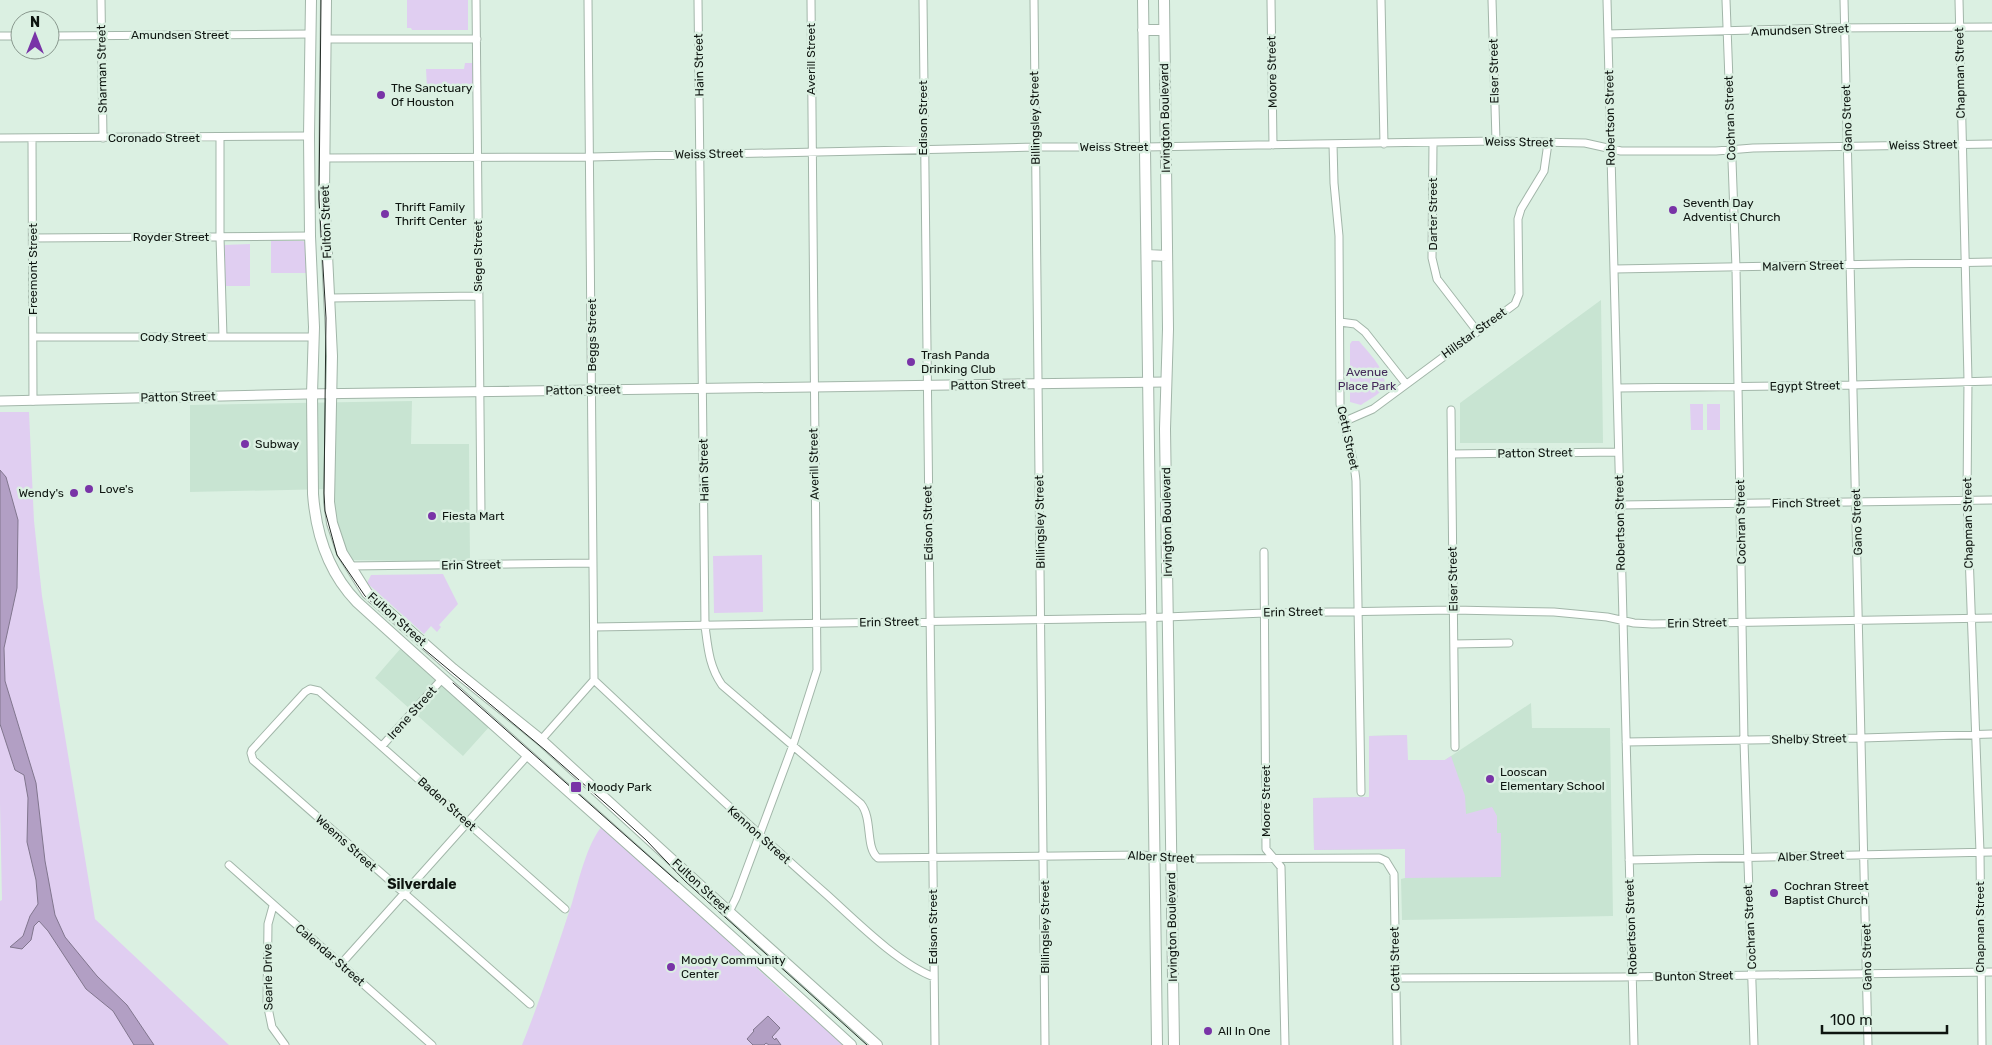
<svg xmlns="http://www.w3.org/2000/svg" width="1992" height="1045" viewBox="0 0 1992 1045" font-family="Rubik,sans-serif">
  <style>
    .built { fill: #c8e4d2 }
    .green { fill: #e0cef1 }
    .water { fill: #b29fc4; stroke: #81768e }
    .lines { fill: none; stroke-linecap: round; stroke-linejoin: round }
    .minor-casing { stroke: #a2b6a9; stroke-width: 9 }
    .tertiary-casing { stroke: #a2b6a9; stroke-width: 11 }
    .secondary-casing { stroke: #a2b6a9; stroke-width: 12 }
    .minor { stroke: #fff; stroke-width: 7 }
    .tertiary { stroke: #fff; stroke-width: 9 }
    .secondary { stroke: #fff; stroke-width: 10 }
    .tram { stroke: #242d27; stroke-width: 1 }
    .poi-dot { fill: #7934a7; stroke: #dbf0e2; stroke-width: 2 }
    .labels { text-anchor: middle; stroke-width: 5; stroke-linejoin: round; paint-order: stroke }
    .street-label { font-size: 12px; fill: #0e1510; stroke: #dbf0e2 }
    .poi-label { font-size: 12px; fill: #0e1510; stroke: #dbf0e2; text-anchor: start }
    .park-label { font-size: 12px; fill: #442959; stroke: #dbf0e2 }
    .neighbourhood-label { font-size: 14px; font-weight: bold; fill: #0e1510; stroke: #dbf0e2 }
  </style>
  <rect width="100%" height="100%" fill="#dbf0e2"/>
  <!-- built -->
  <path class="built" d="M1601,300L1603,443H1460V403Z
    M412,401L411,444H469L470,562L351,560L340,541L331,489L190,492V405Z
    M401,648L490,726L463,756L375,678Z
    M1531,703L1532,728H1610L1613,916L1402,920L1401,879L1405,878V849L1314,850L1313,798L1369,797V736L1407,735V760H1445Z"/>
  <!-- green -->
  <path class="green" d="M407,0H468V30H412L411,28H407Z
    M465,63H473V88H427L426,69H464Z
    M271,241H303L307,244L308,273H271Z
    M250,244V286H225L224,245Z
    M1352,341H1359C1367,351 1391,374 1383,388C1379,395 1368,400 1361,405L1350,402V344Z
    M1690,404H1703V430H1691Z
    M1707,404H1720V430H1707Z
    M0,412H29L34,521L42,596L95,919L229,1045H0V901L2,900L0,803Z
    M762,555L763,612L714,613L713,556Z
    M443,574L458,604L439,625L441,627L437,632L431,626L424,634L367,583L371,575Z
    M1407,735L1408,760H1445L1451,756L1465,796L1466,814L1492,807L1497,816V833H1501V877L1405,878V849L1314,850L1313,798L1369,797V736Z
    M603,825L787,996L847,1045H522C541,998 556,951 572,903C579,880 587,843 603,825Z"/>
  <!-- water -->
  <path class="water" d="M0,470L6,477L18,520L17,588L4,648L5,681L36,783L45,861L55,915L65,937L97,976L127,1005L154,1045H134L113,1011L86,989L48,931L39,921L34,926L31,940L22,949L10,947L23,936L30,916L38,904L36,880L27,842L28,798L24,775L15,770L0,724Z
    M768,1016L780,1028L772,1037L775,1040L776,1038L781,1045H769L766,1043L764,1045H753L747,1039L754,1031L753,1030Z"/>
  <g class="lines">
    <!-- minor casing -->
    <g class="minor-casing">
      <path id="minor" d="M101,0L103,138
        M476,0L481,513
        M698,0L705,626C708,648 709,666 722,685L861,804C873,819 865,848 878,858L1142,855L1184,859L1379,858L1386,861L1394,874L1397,1045
        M923,0L935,1045
        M1034,0L1045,1045
        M1271,0L1273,145
        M1381,0L1384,144
        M1492,0L1496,141
        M1607,0L1634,1045
        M1726,0L1736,268L1744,741L1754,1045
        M1844,0L1868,1045
        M1959,0L1968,380L1967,499L1980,852L1982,1045
        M1608,34L1831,28L1992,27
        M0,36H20
        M50,36L311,34
        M325,39H477
        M220,137V237L223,337
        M0,138L309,136
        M32,138L33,401
        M1433,143L1432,258L1437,279L1477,331
        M1333,144L1334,183L1339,236L1340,404C1344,430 1354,454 1356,481L1361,792
        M325,158L591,157L1036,147H1145L1496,141L1585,143L1621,151H1716L1753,148L1992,144
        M33,238L310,236
        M1615,269L1992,262
        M330,298L479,296
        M1340,322L1355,324L1365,332L1406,384
        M33,337H314
        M1618,388L1854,385L1992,381
        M1451,410L1455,747
        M1343,422L1373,409L1515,304L1519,294L1518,219L1521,209L1544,171L1548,143
        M1452,454L1618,452
        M1620,505L1992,500
        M1264,552L1266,849L1281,867L1285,1045
        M349,566L592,563
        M594,627L1141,618L1265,613L1453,610L1554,612L1607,617L1634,623L1652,624L1992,618
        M1454,644L1509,643
        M594,680C671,752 747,825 826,894C856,921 897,963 934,977
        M541,740L594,680L588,0
        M1626,742L1862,738L1992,734
        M382,746L442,679
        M1629,860L1992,852
        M229,865L432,1045
        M273,906L268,924L267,1003L272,1027L285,1045
        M729,912L736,898L793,745L817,670L811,0
        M341,964L528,755
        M1396,978L1621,977L1992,972
        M530,1004L253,760L251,753L252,750L305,692L310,689L319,691L565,909"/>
    </g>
    <!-- tertiary casing -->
    <g class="tertiary-casing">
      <path id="tertiary" d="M0,401L306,394L1166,382"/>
    </g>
    <!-- secondary casing -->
    <g class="secondary-casing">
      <path id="secondary" d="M311,0L309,136L310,236L314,327L312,394L313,494C316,534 329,573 357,602C521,751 688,895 851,1045
        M326,0L324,194L332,356L329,502L332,523L342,553L367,593L453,669L541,740L729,912L877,1045
        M1143,0L1157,1045
        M1164,0L1168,329L1165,429L1174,1045
        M1143,30H1164
        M1147,255L1167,256"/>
    </g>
    <!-- minor -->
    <use href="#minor" class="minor"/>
    <!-- tertiary -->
    <use href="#tertiary" class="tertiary"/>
    <!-- secondary -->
    <use href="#secondary" class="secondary"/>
    <!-- tram -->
    <path class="tram" d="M321,0L319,199L326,318L324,493L325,511L337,555L365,596L418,644L545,750L613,810L646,840L685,881L867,1045
      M453,683L678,882"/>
  </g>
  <!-- markers -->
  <g class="poi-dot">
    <circle cx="381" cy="95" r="5"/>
    <circle cx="1673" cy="210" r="5"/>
    <circle cx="385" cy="214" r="5"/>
    <circle cx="911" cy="362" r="5"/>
    <circle cx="245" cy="444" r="5"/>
    <circle cx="89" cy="489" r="5"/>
    <circle cx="74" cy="493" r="5"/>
    <circle cx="432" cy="516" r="5"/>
    <circle cx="1490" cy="779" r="5"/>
    <rect x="570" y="781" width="12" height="12" rx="2.5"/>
    <circle cx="1774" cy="893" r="5"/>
    <circle cx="671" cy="967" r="5"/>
    <circle cx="1208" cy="1031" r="5"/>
  </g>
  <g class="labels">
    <!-- street labels -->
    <g class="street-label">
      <text transform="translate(1800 30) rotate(-2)" y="4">Amundsen Street</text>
      <text x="180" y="39">Amundsen Street</text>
      <text transform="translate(811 59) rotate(-90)" y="4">Averill Street</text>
      <text transform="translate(699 65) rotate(-91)" y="4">Hain Street</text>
      <text transform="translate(102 69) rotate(-91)" y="4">Sharman Street</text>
      <text transform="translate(1494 71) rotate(-91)" y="4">Elser Street</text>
      <text transform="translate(1272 72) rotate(-91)" y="4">Moore Street</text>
      <text transform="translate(1960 73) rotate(-91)" y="4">Chapman Street</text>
      <text transform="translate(923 118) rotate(-90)" y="4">Edison Street</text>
      <text transform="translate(1035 118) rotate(-91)" y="4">Billingsley Street</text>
      <text transform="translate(1165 118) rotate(-91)" y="4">Irvington Boulevard</text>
      <text transform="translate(1610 118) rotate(-91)" y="4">Robertson Street</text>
      <text transform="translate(1730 118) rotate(-92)" y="4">Cochran Street</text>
      <text transform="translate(1847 118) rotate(-92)" y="4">Gano Street</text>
      <text x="154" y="142">Coronado Street</text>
      <text transform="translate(1519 142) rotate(1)" y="4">Weiss Street</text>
      <text transform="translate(1923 145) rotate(-1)" y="4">Weiss Street</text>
      <text x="1114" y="151">Weiss Street</text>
      <text transform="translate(709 154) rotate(-1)" y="4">Weiss Street</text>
      <text transform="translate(1433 214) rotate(-90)" y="4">Darter Street</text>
      <text transform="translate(326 222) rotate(-92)" y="4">Fulton Street</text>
      <text x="171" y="241">Royder Street</text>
      <text transform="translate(478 256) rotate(-90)" y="4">Siegel Street</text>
      <text transform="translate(1803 266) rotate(-1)" y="4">Malvern Street</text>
      <text transform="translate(33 269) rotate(-90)" y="4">Freemont Street</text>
      <text transform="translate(1474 333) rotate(-36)" y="4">Hillstar Street</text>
      <text transform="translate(592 335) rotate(-90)" y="4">Beggs Street</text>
      <text x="173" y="341">Cody Street</text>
      <text transform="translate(988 385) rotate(-1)" y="4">Patton Street</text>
      <text transform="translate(1805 386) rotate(-1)" y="4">Egypt Street</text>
      <text transform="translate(583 390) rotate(-1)" y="4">Patton Street</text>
      <text transform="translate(178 397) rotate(-1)" y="4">Patton Street</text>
      <text transform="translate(1348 438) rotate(78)" y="4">Cetti Street</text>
      <text transform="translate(1535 453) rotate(-1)" y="4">Patton Street</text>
      <text transform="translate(814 464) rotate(-91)" y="4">Averill Street</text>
      <text transform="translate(704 470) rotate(-91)" y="4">Hain Street</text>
      <text transform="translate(1806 503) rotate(-1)" y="4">Finch Street</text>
      <text transform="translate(1040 522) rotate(-91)" y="4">Billingsley Street</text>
      <text transform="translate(1167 522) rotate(-91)" y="4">Irvington Boulevard</text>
      <text transform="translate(1741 522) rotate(-91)" y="4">Cochran Street</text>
      <text transform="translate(1857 522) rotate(-92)" y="4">Gano Street</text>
      <text transform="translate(928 523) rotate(-91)" y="4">Edison Street</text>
      <text transform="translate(1620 523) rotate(-91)" y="4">Robertson Street</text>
      <text transform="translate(1968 523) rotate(-91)" y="4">Chapman Street</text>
      <text transform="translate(471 565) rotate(-1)" y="4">Erin Street</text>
      <text transform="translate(1453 579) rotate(-91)" y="4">Elser Street</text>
      <text transform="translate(1293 612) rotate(-1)" y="4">Erin Street</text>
      <text transform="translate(397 619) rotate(42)" y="4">Fulton Street</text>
      <text transform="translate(889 622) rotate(-1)" y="4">Erin Street</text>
      <text transform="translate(1697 623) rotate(-1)" y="4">Erin Street</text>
      <text transform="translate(412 713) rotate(-48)" y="4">Irene Street</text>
      <text transform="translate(1809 739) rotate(-1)" y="4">Shelby Street</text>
      <text transform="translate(1266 801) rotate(-90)" y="4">Moore Street</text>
      <text transform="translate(447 804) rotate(42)" y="4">Baden Street</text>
      <text transform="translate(759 835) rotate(42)" y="4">Kennon Street</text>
      <text transform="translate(346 843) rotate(42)" y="4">Weems Street</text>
      <text transform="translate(1811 856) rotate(-2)" y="4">Alber Street</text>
      <text transform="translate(1161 857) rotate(3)" y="4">Alber Street</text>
      <text transform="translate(701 886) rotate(43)" y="4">Fulton Street</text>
      <text transform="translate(933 927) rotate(-90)" y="4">Edison Street</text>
      <text transform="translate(1045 927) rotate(-90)" y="4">Billingsley Street</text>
      <text transform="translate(1172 927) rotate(-91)" y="4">Irvington Boulevard</text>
      <text transform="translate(1631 927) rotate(-92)" y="4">Robertson Street</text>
      <text transform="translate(1750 927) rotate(-93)" y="4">Cochran Street</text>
      <text transform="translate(1980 927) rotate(-90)" y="4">Chapman Street</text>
      <text transform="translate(330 955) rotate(41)" y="4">Calendar Street</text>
      <text transform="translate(1867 957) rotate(-91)" y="4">Gano Street</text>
      <text transform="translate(1395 959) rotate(-91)" y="4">Cetti Street</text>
      <text transform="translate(1694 976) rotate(-1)" y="4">Bunton Street</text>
      <text transform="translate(268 977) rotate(-91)" y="4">Searle Drive</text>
    </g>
    <!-- poi labels -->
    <g class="poi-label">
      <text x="391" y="92">The Sanctuary<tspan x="391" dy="14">Of Houston</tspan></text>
      <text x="1683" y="207">Seventh Day<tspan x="1683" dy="14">Adventist Church</tspan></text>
      <text x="395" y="211">Thrift Family<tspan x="395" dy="14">Thrift Center</tspan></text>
      <text x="921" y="359">Trash Panda<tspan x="921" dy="14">Drinking Club</tspan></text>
      <text x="255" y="448">Subway</text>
      <text x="99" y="493">Love's</text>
      <text x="64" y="497" text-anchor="end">Wendy's</text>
      <text x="442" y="520">Fiesta Mart</text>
      <text x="1500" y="776">Looscan<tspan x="1500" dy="14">Elementary School</tspan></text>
      <text x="587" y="791">Moody Park</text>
      <text x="1784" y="890">Cochran Street<tspan x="1784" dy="14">Baptist Church</tspan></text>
      <text x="681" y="964">Moody Community<tspan x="681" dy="14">Center</tspan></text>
      <text x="1218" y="1035">All In One</text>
    </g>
    <!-- park labels -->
    <g class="park-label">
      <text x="1367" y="376">Avenue<tspan x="1367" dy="14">Place Park</tspan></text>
    </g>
    <!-- neighbourhood labels -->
    <g class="neighbourhood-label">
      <text x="422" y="889">Silverdale</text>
    </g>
  </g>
  <!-- north arrow -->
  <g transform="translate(35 35)"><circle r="24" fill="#dbf0e2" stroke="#89988e"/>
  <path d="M0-4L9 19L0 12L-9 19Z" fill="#7934a7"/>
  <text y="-8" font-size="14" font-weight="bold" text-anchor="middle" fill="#0e1510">N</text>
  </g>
  <!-- scale -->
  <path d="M1822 1025v8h125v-8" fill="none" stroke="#0e1510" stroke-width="2.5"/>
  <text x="1830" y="1025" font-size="15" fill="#0e1510" stroke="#dbf0e2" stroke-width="4" paint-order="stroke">100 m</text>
</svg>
